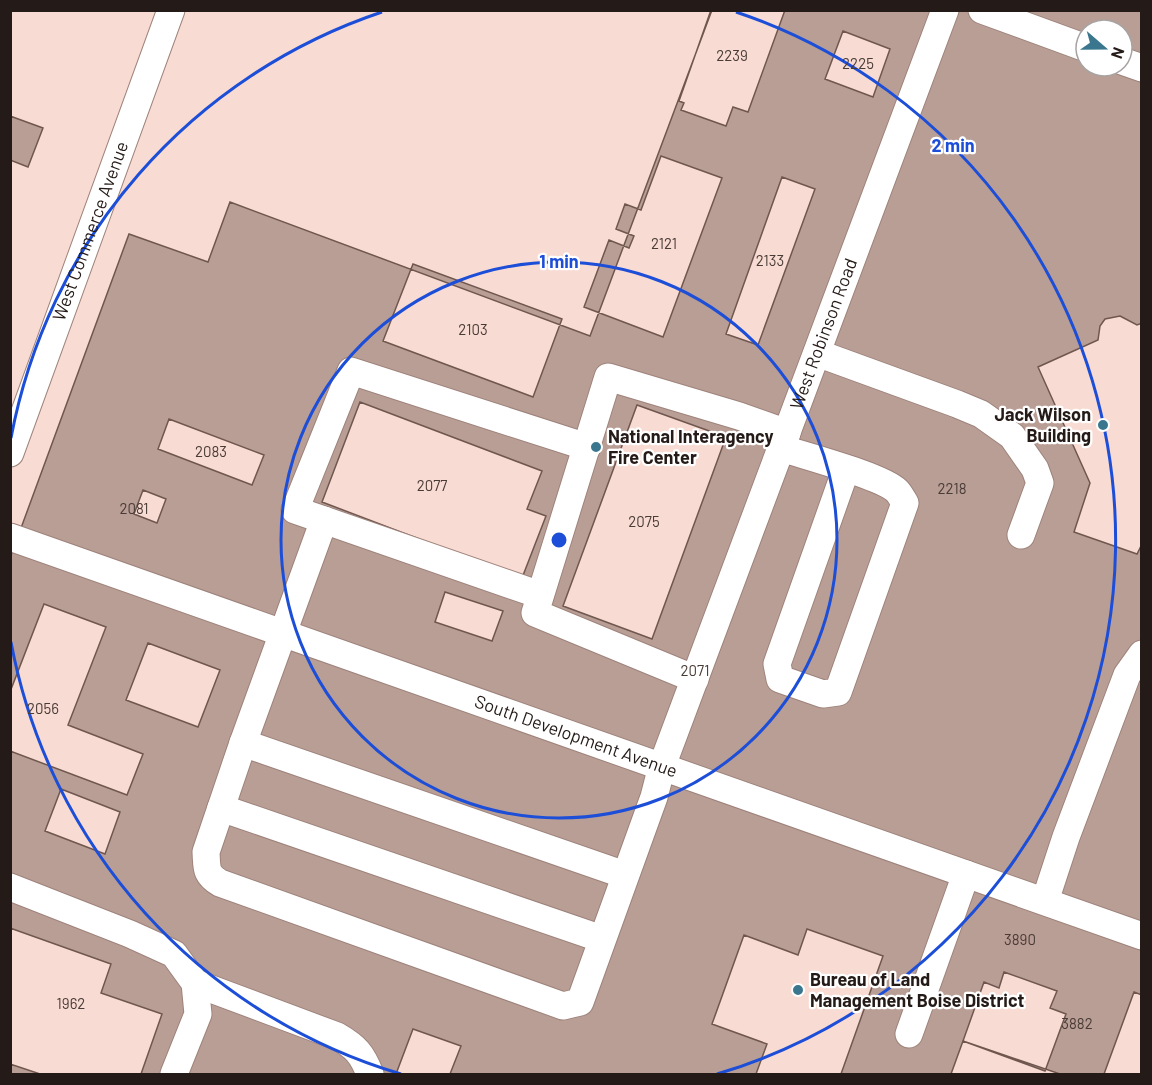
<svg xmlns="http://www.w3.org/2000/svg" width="1152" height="1085" viewBox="0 0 1152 1085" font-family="Barlow,sans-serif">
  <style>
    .building { fill: #b99e95; stroke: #6f574f; stroke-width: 1.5; fill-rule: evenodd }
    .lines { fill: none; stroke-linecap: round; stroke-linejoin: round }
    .minor-casing { stroke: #9e837b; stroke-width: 29 }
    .minor { stroke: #fff; stroke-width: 27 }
    .ring { fill: none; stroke: #1d4ed8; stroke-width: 3 }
    .poi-dot { fill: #3a778e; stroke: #fff; stroke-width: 2 }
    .labels { text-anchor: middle; stroke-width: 4.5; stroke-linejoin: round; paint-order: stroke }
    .number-label { font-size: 15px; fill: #493b36 }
    .street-label { font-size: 18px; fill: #241a17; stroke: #fff }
    .poi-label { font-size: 18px; font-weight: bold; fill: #241a17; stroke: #fff; text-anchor: start }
    .centre { fill: #1d4ed8; stroke: #fff; stroke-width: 3 }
    .ring-label { font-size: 18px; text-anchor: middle; font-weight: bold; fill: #1d4ed8; stroke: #fff; stroke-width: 4.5; stroke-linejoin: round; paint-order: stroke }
  </style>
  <rect width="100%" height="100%" fill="#f8dbd2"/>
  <!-- building -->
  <path class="building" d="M711,10H785L748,112L733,107L726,126L681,110L684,103L679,101Z
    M712,10H1142V1074H1060L963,1041L951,1074H10V558L129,234L208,262L230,202L590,336ZM1086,30H1122V66H1086Z
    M843,31L890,49L873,97L825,79Z
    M10,116L43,128L28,167L10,160Z
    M661,156L722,178L663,337L584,307L609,240L629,248L634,236L616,229L625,204L641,210Z
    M782,177L815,189L758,345L726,334Z
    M413,264L562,319L533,397L383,341Z
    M1120,316L1137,325L1142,323V544L1137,554L1074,532L1090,483L1038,367L1098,340L1100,326L1105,319Z
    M360,402L542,471L527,509L546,516L522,578L322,502Z
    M637,405L726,437L652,639L563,606Z
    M169,419L264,455L252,485L158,449Z
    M143,490L166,499L157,523L134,514Z
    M445,592L503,611L492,641L435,622Z
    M44,604L106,627L68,725L143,754L127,795L10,751V692Z
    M148,643L220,670L198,727L126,700Z
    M61,789L120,812L105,854L45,831Z
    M10,928L111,964L101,993L162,1014L141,1074H40L10,1064Z
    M807,929L883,956L841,1074H756L767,1044L712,1024L744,935L798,955Z
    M1004,972L1057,991L1050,1008L1066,1014L1045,1071L963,1041L984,982L999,988Z
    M1134,992L1142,995V1074H1104Z
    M413,1029L461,1046L450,1074H396Z"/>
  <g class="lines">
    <!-- minor casing -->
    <g class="minor-casing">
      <g id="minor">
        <path d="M982,10L1086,48"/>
        <path d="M1122,61L1142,68"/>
        <path d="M817,353L957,404L981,414L1012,436L1035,469L1040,483L1021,535"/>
        <path d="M781,448C805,456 882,476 897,491C900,494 903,500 905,503L838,692L823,694L780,679L777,664L846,469"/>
        <path id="s1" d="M10,453L171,10"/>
        <path id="s2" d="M324,520L243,743L206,852C207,868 205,874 220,883L563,1006L580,1002L654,797L662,766L945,10"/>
        <path id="s3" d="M10,537L1142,936"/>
        <path d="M540,595L295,510L351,371L587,447"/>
        <path d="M695,679L535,613L608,377L739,416L787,433"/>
        <path d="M243,743L625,875"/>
        <path d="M221,808L602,939"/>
        <path d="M10,887L130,934L174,954L195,983L198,1014L174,1074"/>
        <path d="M1045,901L1066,837L1127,675L1142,654"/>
        <path d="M195,983L337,1036C356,1047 362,1054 370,1074"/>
        <path d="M909,1034L966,874"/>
      </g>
    </g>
    <!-- minor -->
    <use href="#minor" class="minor"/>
  </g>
  <!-- distance rings -->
  <g class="ring">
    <circle cx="559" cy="540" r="278"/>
    <path d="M401 1074A557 557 0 0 1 11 642M11 438A557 557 0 0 1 382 12M736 12A557 557 0 0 1 717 1074"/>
  </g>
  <!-- markers -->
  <g class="poi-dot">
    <circle cx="1103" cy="425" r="6"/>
    <circle cx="596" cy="447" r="6"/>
    <circle cx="798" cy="990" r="6"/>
  </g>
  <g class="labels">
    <!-- number labels -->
    <g class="number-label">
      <text x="732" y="61">2239</text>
      <text x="858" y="69">2225</text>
      <text x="664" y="249">2121</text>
      <text x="770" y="266">2133</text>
      <text x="473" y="335">2103</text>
      <text x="211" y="457">2083</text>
      <text x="432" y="491">2077</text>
      <text x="952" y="494">2218</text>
      <text x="134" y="514">2081</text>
      <text x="644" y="527">2075</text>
      <text x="695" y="676">2071</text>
      <text x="43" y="714">2056</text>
      <text x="1020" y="945">3890</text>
      <text x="71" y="1009">1962</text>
      <text x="1077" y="1029">3882</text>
    </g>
    <!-- street labels -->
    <g class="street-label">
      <text dy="6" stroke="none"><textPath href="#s1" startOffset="236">West Commerce Avenue</textPath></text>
      <text dy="6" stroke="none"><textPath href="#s2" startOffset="1482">West Robinson Road</textPath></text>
      <text dy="6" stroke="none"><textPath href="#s3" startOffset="600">South Development Avenue</textPath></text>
    </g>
    <!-- poi labels -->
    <g class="poi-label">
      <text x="1091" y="421" text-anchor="end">Jack Wilson<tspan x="1091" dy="21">Building</tspan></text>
      <text x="608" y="443">National Interagency<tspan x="608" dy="21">Fire Center</tspan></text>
      <text x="810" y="986">Bureau of Land<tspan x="810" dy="21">Management Boise District</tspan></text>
    </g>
  </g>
  <circle cx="559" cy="540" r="9" class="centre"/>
  <g class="ring-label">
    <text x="953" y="152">2 min</text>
    <text x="559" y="268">1 min</text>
  </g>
  <!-- border -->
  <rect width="1152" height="1085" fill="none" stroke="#241a17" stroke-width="24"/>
  <!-- north arrow -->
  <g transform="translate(1104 48) rotate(110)"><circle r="28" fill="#ffffff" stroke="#a7a3a2" stroke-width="1.5"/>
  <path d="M0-4.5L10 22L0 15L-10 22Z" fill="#3a778e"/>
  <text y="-9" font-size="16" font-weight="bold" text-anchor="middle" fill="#241a17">N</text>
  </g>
</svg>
